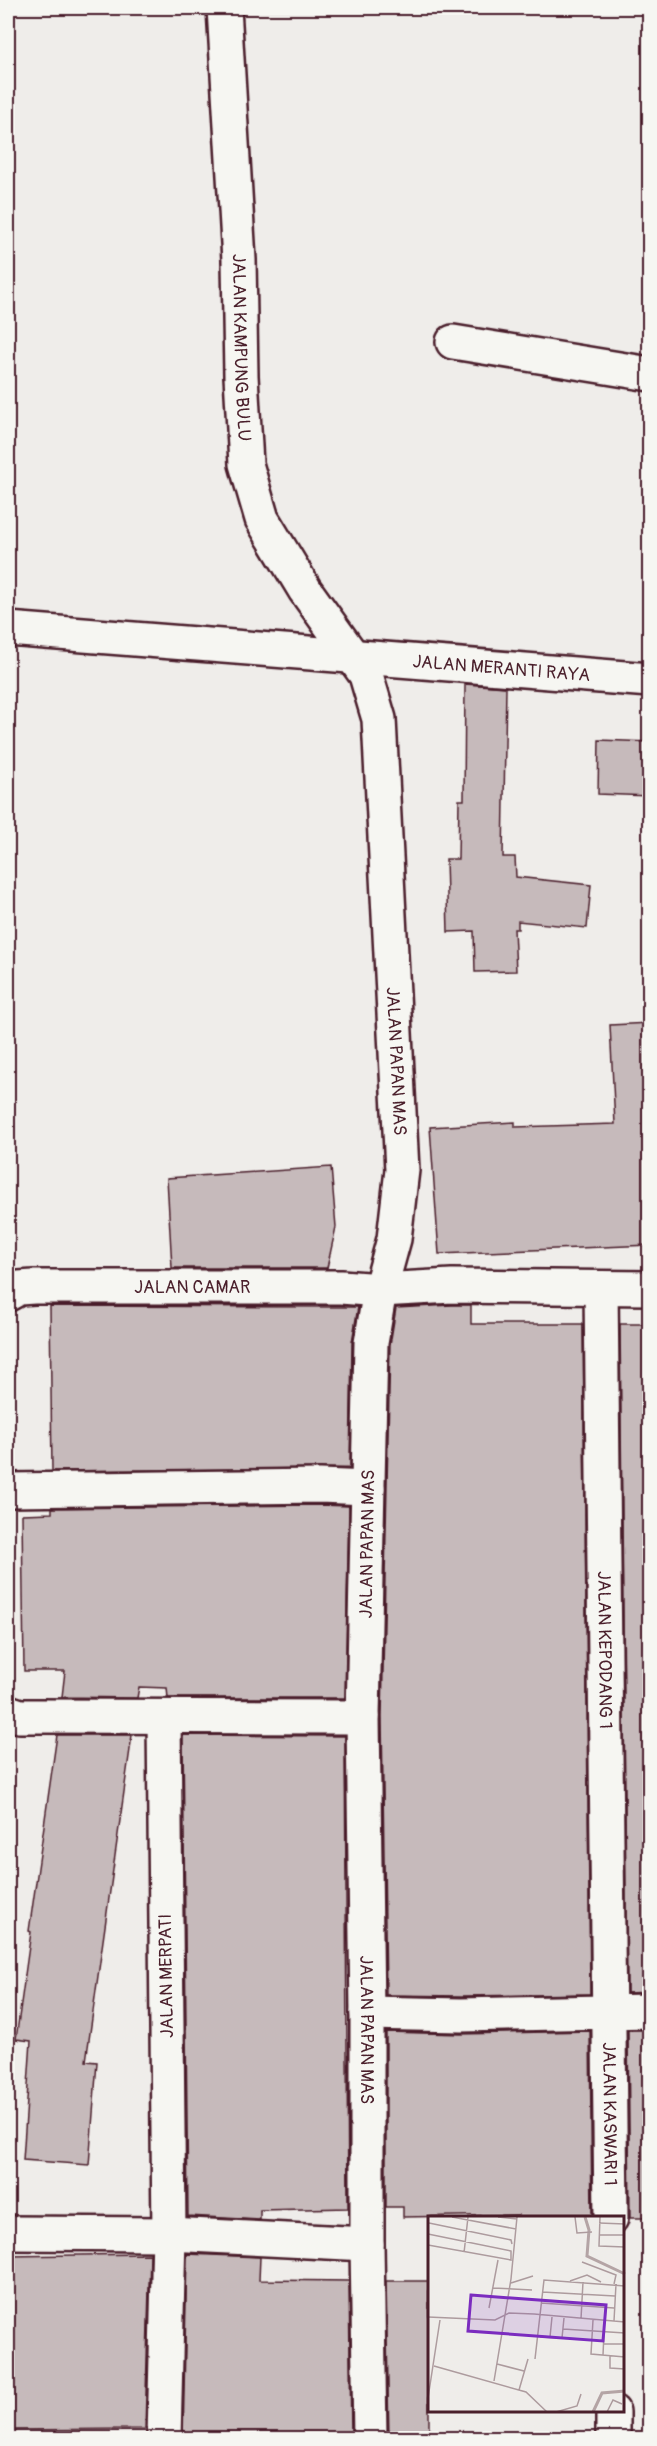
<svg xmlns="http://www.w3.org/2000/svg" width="657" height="2446" viewBox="0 0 657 2446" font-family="Pangolin,sans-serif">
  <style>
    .building { fill: #c6babb; stroke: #4a1f2b; stroke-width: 1.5 }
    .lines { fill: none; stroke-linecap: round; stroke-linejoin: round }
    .street-casing { stroke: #4a1f2b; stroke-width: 38 }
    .secondary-casing { stroke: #4a1f2b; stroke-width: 38 }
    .street { stroke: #f6f6f2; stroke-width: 33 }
    .secondary { stroke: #f6f6f2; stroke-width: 33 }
    .labels { text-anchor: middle; stroke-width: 5; stroke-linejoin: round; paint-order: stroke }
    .street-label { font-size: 18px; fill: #4a1f2b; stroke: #f6f6f2 }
    .inset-river { fill: none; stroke: #b4a4a5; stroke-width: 3 }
    .inset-road { fill: none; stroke: #ad9b9e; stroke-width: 1.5 }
    .view { fill: #7b2cbf; fill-opacity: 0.15; stroke: #7b2cbf; stroke-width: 3 }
    .inset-edge { fill: none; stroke: #4a1f2b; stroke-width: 3 }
  </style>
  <rect width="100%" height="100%" fill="#efedea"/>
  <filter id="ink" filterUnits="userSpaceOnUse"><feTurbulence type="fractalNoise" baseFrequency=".0167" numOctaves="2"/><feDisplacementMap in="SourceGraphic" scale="12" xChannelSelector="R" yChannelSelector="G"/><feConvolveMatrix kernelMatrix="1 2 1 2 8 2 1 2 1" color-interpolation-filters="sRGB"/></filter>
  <g filter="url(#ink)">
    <!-- building -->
    <path class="building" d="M465,684L506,687L503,857H515L516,877L591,885L587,928L518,921V929H514L516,971L475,972L474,931L448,932L446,859H458L459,800H464Z
      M599,740L650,742V796L598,794Z
      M650,1023V1245L439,1254L430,1127L515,1122V1127L615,1124L610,1025Z
      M331,1167L336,1227L327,1268H172L167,1178Z
      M452,1305H471V1324H583L590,1994L461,1996L386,1995L382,1717L390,1345L396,1308Z
      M50,1306L358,1307L352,1342L350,1468L52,1471Z
      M620,1324H650V1992L627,1993Z
      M320,1505L349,1506L345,1698H168L167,1688L139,1687L137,1698L62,1697L65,1671H24L22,1514L52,1513V1508Z
      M57,1735H132L86,2061L97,2062L89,2165L23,2160L31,2041L16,2039L31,1932L29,1931Z
      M183,1735L345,1736L348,2208L260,2210V2220L188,2216Z
      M628,2030H650V2218H630Z
      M590,2031L592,2218H518V2215L403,2217V2207H386V2032L461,2034Z
      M150,2254L145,2429L8,2430V2256Z
      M187,2254L260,2257L259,2280L349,2281L351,2439H183Z
      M386,2281H429V2439H389Z"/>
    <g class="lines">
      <!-- street casing -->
      <g class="street-casing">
        <g id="street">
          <path d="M453,342L650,374"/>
          <path id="s1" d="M8,629L650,680"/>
          <path id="s2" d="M601,1288L611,2218"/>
          <path id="s3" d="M8,1294L19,1288L34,1287H341L380,1290L452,1286L650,1288"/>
          <path d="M8,1490L320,1486L368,1488"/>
          <path d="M8,1712L20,1716H35L363,1717"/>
          <path d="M367,2013L461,2015L650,2011"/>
          <path d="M8,2233L169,2234L367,2244"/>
          <path d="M613,2412V2438"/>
          <path d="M164,2438L169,2234L164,1717"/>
        </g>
      </g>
      <!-- secondary casing -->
      <g class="secondary-casing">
        <g id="secondary">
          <path id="s4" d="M224,8L239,260L241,376L246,464L262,519L305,590L366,675L379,719L402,1170L394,1239L380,1290L371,1343L363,1717L367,2013V2244L370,2438"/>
        </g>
      </g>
      <!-- street -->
      <use href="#street" class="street"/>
      <!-- secondary -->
      <use href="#secondary" class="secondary"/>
    </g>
  </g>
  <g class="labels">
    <!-- street labels -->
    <g class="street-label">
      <text dy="6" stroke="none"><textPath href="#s4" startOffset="340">JALAN KAMPUNG BULU</textPath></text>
      <text dy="6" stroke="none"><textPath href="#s1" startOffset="495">JALAN MERANTI RAYA</textPath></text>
      <text dy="6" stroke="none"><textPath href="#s4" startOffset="1090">JALAN PAPAN MAS</textPath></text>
      <text dy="6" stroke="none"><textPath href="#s3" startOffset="186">JALAN CAMAR</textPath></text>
      <text transform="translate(367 1544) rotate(-89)" y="6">JALAN PAPAN MAS</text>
      <text dy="6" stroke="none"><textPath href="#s2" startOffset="362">JALAN KEPODANG 1</textPath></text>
      <text transform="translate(166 1976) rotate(-91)" y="6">JALAN MERPATI</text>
      <text dy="6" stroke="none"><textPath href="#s4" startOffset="2062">JALAN PAPAN MAS</textPath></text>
      <text dy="6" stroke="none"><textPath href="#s2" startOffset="826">JALAN KASWARI 1</textPath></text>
    </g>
  </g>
  <!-- overview -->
  <g transform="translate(428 2216)">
    <rect width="196" height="196" fill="#efedea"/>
    <path class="inset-river" d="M157,1L161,14L159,40L197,58M165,196L174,177L197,175"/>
    <path class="inset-road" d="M24,1L88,13M70,1L89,3M147,1L149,17L164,16M172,1L171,30L197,31M1,7L83,24L84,28M171,7L197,8M0,18L83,35V44L0,29M171,19H197M36,37L40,1M154,46L188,59L186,68M142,65L159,59L173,66M83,67L105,60M65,72L104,74M114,76L187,80M113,87L186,92M61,92L70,44M0,101L67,104L81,97L106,98L197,106M153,103L155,66M165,104L163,138L197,141M186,105L188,68M135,113L197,117M112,121L134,122L136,102M122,121L124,101M175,128H197M175,139L176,116M182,140V152L197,153M107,143L116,64L197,70M69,148L96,155M6,150L98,176L119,196M66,165L83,63L89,1M91,174L100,143M0,182L12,104M128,196L149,190L153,178M179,196L185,184L194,188"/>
    <path class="view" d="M43,79L178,89L175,125L40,115Z"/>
    <rect width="196" height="196" class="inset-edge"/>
  </g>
  <!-- margin -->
  <rect width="657" height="2446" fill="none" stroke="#f6f6f2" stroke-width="30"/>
  <rect x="15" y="15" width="627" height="2416" fill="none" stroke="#4a1f2b" stroke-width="2" filter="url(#ink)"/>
</svg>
